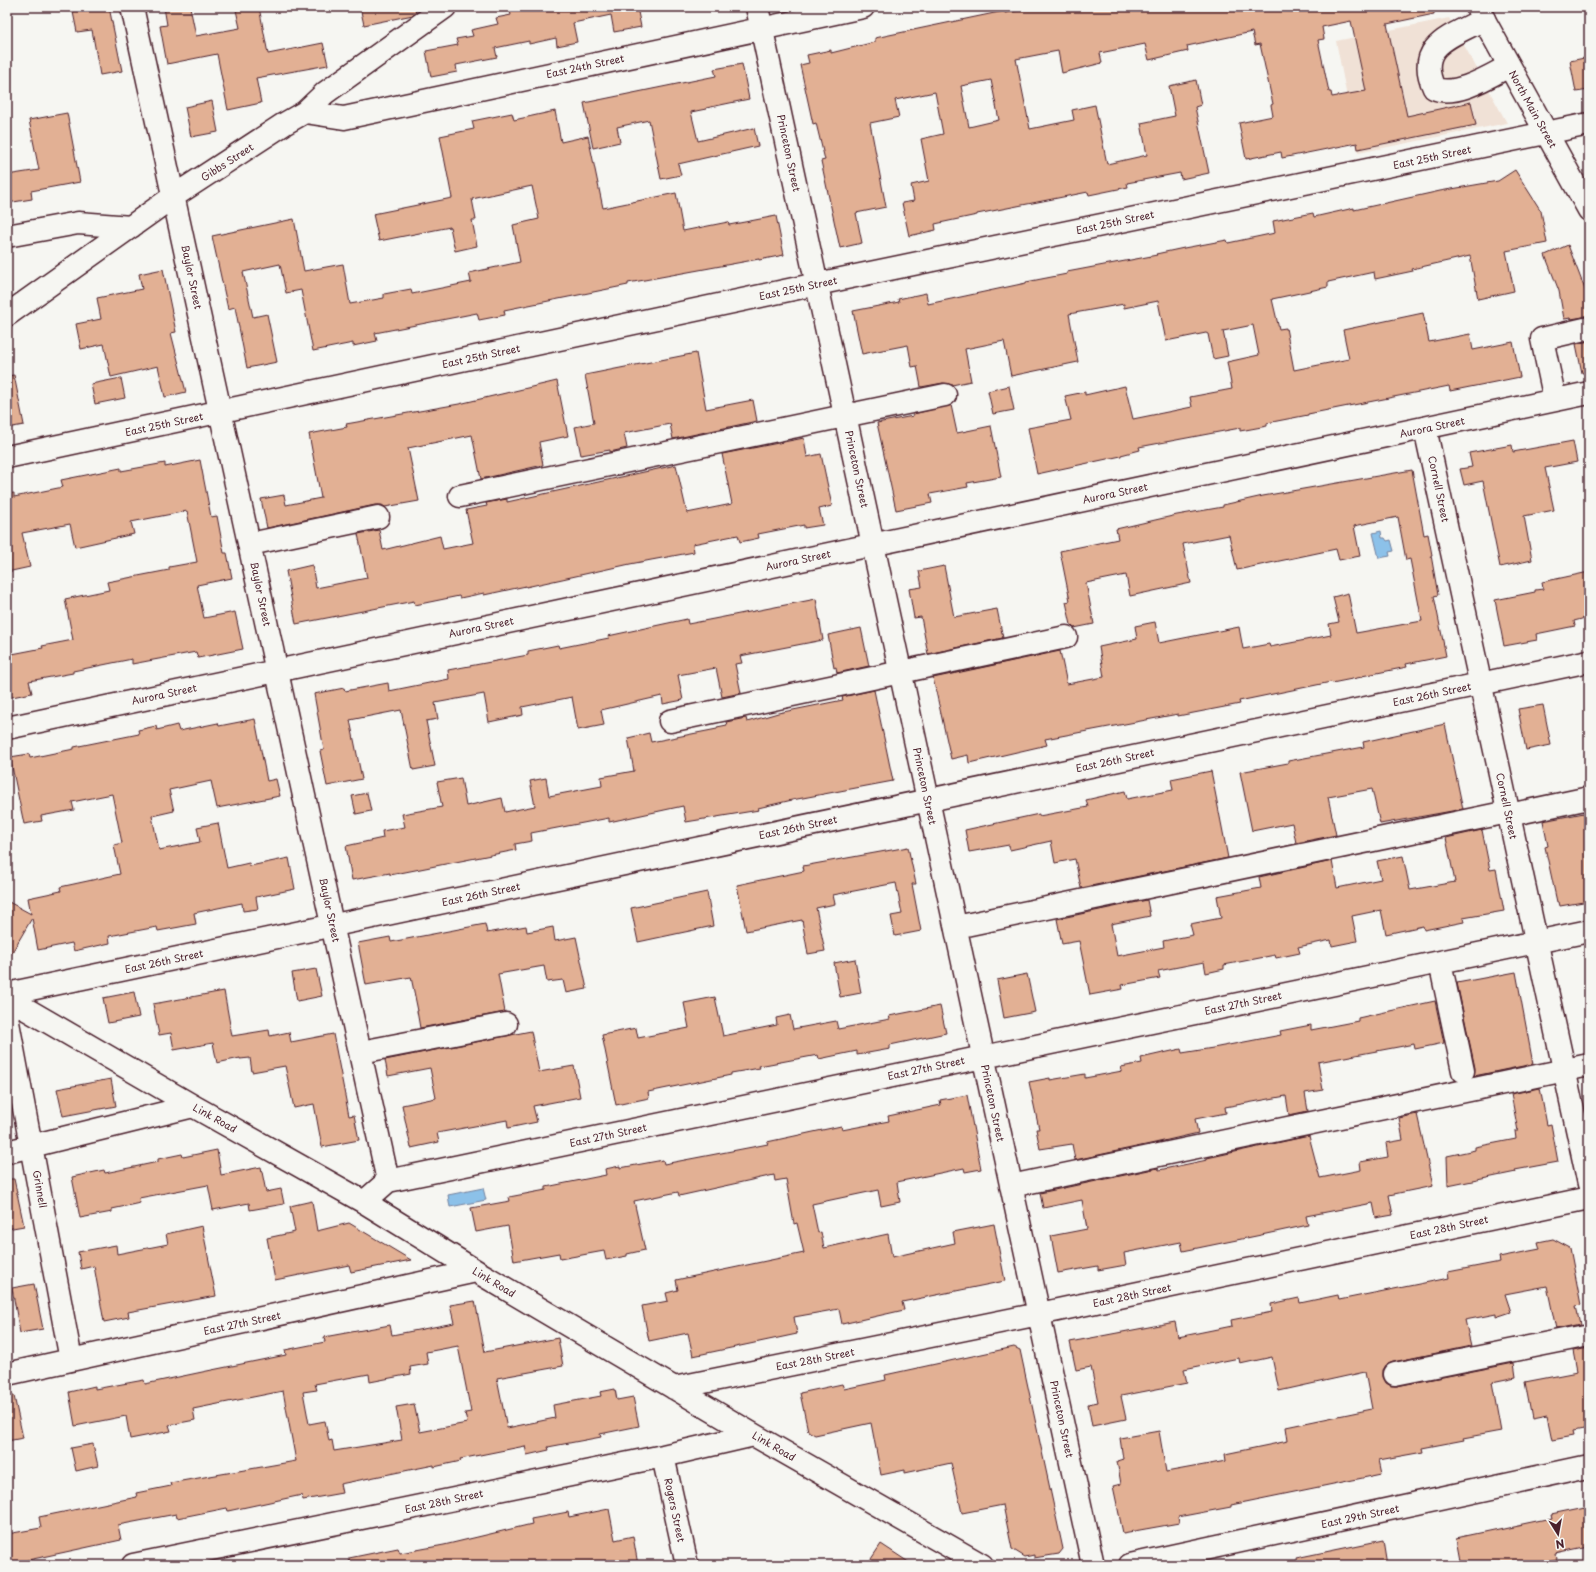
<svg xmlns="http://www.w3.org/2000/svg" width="1596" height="1572" viewBox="0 0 1596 1572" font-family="'Playpen Sans',sans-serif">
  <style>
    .built { fill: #f0e1d6 }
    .water { fill: #8cc1e9; stroke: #72809d }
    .building { fill: #e2b094; stroke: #4a1f2b; fill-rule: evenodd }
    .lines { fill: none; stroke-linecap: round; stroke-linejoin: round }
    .minor-casing { stroke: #4a1f2b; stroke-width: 25 }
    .major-casing { stroke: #4a1f2b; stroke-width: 25 }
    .minor { stroke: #f6f6f2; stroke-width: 22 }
    .major { stroke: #f6f6f2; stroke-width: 22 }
    .labels { text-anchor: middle; stroke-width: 3.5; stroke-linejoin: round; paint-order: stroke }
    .street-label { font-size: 10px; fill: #4a1f2b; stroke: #f6f6f2 }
  </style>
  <rect width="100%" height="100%" fill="#f6f6f2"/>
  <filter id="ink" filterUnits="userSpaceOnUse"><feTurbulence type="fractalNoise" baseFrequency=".025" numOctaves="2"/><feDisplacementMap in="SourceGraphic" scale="8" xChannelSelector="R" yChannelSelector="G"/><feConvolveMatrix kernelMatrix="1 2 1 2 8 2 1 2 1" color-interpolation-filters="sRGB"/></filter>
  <g filter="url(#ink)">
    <!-- built -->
    <path class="built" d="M1449,18L1507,123L1358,153L1336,41Z"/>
    <!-- water -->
    <path class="water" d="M1381,531L1382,538H1385L1387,541L1391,540L1394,551L1389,552L1390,556L1379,558L1373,533Z
      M483,1188L486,1200L450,1207L448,1195Z"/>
    <!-- building -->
    <path class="building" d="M72,7H109L122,71L100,75L92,30L77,32Z
      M164,7H190L196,36L240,28L236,10L259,7L268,54L323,43L328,65L256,78L261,103L228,110L217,54L167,64L160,26L167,25Z
      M360,7H415L416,13L413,15L364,25Z
      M509,7H637L641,27L614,32L611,15L573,23L577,42L557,46L556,38L529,44V41L495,48L497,57L456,65L457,72L431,77L426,51L458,45L456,39L473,36L471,30L498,24L496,18L511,15Z
      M1037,7H1434V14L1387,24L1407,116L1471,102L1476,125L1358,149L1357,143L1282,158L1281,152L1246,159L1239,123L1273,116L1271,105L1273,104L1260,44L1255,45L1252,32L1187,46L1188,51L1149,60L1145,44L1100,53L1102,63L1062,73L1058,51L1016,59L1030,129L1074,120L1072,110L1095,105L1107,164L1147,155L1141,123L1175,116L1169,86L1196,80L1201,105L1195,107L1209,173L1181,179L1180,173L1127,183L1128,187L1089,195L1088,192L977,214V215L935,224L936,230L909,236L902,203L914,201L911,185L929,181L921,139L943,134L935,92L895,100L899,117L870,123L886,207L856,213L862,243L840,248L821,161L825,160L816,123L813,124L800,65L809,63L807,55L831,50V53L875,42V38L1004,11L1005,13ZM1351,21L1366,91L1332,97L1331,92H1329L1318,40L1324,39L1322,27ZM991,80L999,120L969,127L961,86Z
      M1589,57V90L1576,92L1570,61Z
      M742,64L749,99L706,108V109L691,112L698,141L754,128L758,146L678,164L681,175L661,179L649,120L617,127L620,142L593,148L584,103L716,76L714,69Z
      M212,101L218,132L191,137L185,107Z
      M555,111L561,142L588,136L603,208L676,193L683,231L728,222L729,225L776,216L784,255L759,260V259L628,283V285L504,310L505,315L479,320L477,313L375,333L377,341L353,346V343L313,351L301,290L286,293L280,264L243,272L253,317L267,314L277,362L247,368L235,307L228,309L212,236L294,219L304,271L343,264L350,304L384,298V294L411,289L412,294L471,282L469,273L520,262L513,225L539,219L532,186L472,199L476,220H472L477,246L455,251L450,227L379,241L373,214L452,198L440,136L474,129L472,121L512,113L514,120Z
      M67,113L80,182L31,191L32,199L7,203V175L39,170L29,120Z
      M1515,170L1541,211L1547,243L1506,251L1514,291L1478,299L1470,256L1412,269L1413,271L1375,279L1374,272L1328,282V287L1272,299L1279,329L1286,328L1294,370L1349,359L1343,330L1423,313L1429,342L1470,334L1473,350L1513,342L1520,377L1450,391L1449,386L1308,414V415L1267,423V426L1240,431V428L1139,447L1140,450L1121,455V456L1037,474L1028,428L1071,420L1065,396L1085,392V395L1125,386L1133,419L1192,407L1190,397L1232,389L1227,362L1259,355L1253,325L1223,331L1228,356L1213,359L1208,334L1206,333L1166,341L1158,301L1124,308V304L1069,314L1078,362L1011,376L1004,341L965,349L971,381L952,385L943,383L921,387L917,366L912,367L908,345L862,354L853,311L899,302L898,299L926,293L928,304L1026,283V282L1067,274V272L1157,255L1156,254L1184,248L1227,240L1228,243L1275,233L1273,221L1313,213L1314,217L1354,208V210L1440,191L1498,181Z
      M1568,245L1586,292L1589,291V316L1571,319V318L1564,319L1559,291L1545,255Z
      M163,269L176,332L171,333L186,392L165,397L158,366L111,377L104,344L81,349L76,324L101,319L97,298L142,289L139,274Z
      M1589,341V372L1582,373L1576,344Z
      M696,353L706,409L753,400L757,421L673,439L670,424L624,433L627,448L610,452V450L581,455L575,427L594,423L585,375Z
      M14,375L24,425L7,428V376Z
      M121,378L125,398L95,404L91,384Z
      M557,381L568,436L539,442L543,465L481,479L472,435L408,448L419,501L385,507L382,505H375L267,528L261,499L284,495L286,505L321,498L309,434L347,427L346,424L459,404Z
      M1009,386L1014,410L993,414L988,391Z
      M951,405L957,433L991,426L1001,477L967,483L968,487L930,494L932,503L896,510L877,423L913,416V414Z
      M804,438L807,457L821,454L832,506L819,509L823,525L804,528V525L758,534L759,538L740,542L738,535L693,544L694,552L630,564L526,587V586L484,595V593L460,598L459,596L415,605L414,601L296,624L286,571L312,565L316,588L367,578L358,534L379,530L383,550L440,536L443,549L473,543L466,510L487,506L486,503L507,499V502L676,465L687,513L732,504L722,454Z
      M1573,441L1577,462L1545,468L1554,510L1524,516L1532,560L1500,567L1483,481L1464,485L1460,469L1472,467L1469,453L1512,445L1513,452Z
      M200,460L211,517L217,516L224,553H227L232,578L197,585L204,618L235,612L243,649L198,658L196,652L132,664V659L73,671V673L29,681L32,693L7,698V655L43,648L42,646L73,640L65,599L109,590L107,582L169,570V567L197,562L187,511L131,522L134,534L75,547L70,524L22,533L30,567L7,572V494L14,493V497L63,487L61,480L121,468V471L165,463V467Z
      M1412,470L1424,535L1428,534L1432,555H1431L1438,595L1434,596L1446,656L1406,664L1407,667L1362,676V677L1332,683L1331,682L1239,701L1240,704L1178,716V714L1045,739L1047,745L969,763L968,755L951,759L933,678L1060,651L1067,684L1104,677L1099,647L1137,639L1135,626L1155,622L1159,643L1239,627L1243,649L1269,644L1270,647L1331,635L1329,624L1339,622L1333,597L1348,593L1356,633L1422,621L1410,559L1406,560L1398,517L1354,526L1360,556L1339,560L1336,549L1237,570L1229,535L1183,544L1191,583L1130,596L1126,575L1086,583L1094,624L1074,628L1071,625L1066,602L1070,601L1060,551L1118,539L1116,529L1177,515L1223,507V505L1263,496Z
      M944,566L954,617L997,609L1003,638L928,654L921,617L914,618L909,589L922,587L919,571Z
      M1589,572V617L1574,621L1575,626L1536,634L1537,640L1504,646L1495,600L1535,592V590L1543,589L1542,582Z
      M816,599L823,640L740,656L742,663L735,664L741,693L722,697L716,668L678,675L683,700L663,704L662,696L601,710L604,725L578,730L572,697L522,707L523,715L489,722L484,694L435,703L438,719L426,721L435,766L413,770L401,710L350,720L362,779L327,786L320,751L324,750L314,694L344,688L345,691L388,683L389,691L449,679L448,670L528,655V651L558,645L559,648L609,638L608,636L687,619L688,624Z
      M861,628L869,666L837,673L836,667L834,668L828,635Z
      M874,690L893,781L792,800L758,808L759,810L686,822L683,806L609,822V818L531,833L532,841L515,844L516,850L390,875V873L352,880L346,846L383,838L382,831L405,827L402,814L442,807L437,782L461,778L466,806L502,798L505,812L535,806L530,781L546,778L549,796L602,786L601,777L634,771L628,738L649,733L651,742L717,729V727L727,725L726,722L746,718L747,722L778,713L843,700L842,697Z
      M1543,705L1551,745L1526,750L1518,709Z
      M255,719L267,781L276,779L280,796L217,808L211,781L169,790L174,811L152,816L159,850L200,842L197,827L218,823L227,868L249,863L250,866L289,858L295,889L256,897L258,909L243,911L242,903L194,913L196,924L158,931L157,927L109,936L110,943L74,951L72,943L38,950L32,918L7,961V901L31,914L28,898L61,891L60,887L120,874L114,845L122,843L112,794L72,802L74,810L41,816L42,821L24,824L10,757L29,754L30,758L74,749V747L139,734L138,730L156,726L157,730L177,725L179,731L218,723L219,726Z
      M1445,724L1463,809L1380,824L1372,789L1328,797L1336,835L1296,843L1292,823L1252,831L1240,772L1288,763V761L1364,747L1363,742Z
      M1211,771L1228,858L1081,888L1075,859L1055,863L1051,841L1010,850L1009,845L969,852L965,830L1039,814V816L1088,807L1086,800L1125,791L1127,799L1173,790L1171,779Z
      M367,793L371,811L356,814L352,796Z
      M1589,812V901L1560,906L1559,902H1557L1545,847L1548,846L1543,821Z
      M1482,830L1490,870L1496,869L1504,911L1463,918L1464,922L1424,930L1423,926L1386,934L1381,910L1352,916L1357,941L1332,946L1331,940L1298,947L1300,953L1276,958L1275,955L1224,965V969L1206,973L1204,962L1158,971L1160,978L1122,985L1123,989L1090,995L1079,941L1062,944L1057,919L1147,900L1150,916L1111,924L1117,956L1164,947L1163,941L1193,935L1190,924L1221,918L1217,896L1261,888L1259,877L1332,861L1337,888L1381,879L1377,861L1403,856L1410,890L1455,882L1446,838Z
      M908,847L916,884H912L921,931L895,936L891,916L902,914L896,883L833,895L835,904L816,908L825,951L808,954L802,920L746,931L737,885L804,871L803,866Z
      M707,892L713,926L638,942L631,908Z
      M485,924L487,933L526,926L527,932L553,927L555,941L576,937L587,989L566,993L563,980L547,982L544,966L498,974L505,1012L420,1028L417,1011H418L411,977L366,985L358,943L390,937L391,942Z
      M855,959L861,993L840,997L834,963Z
      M316,969L322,996L297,1001L292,973Z
      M1516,972L1533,1064L1474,1076L1475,1068L1457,983Z
      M1027,974L1035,1012L1004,1018L997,980Z
      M224,991L232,1036L269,1030L270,1036L289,1032L291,1042L333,1034L349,1116L354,1115L359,1140L322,1147L314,1104L294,1108L285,1066L252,1072L250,1058L240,1059V1058L217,1063L213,1043L174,1050L171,1033L159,1035L153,1004Z
      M134,992L139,1017L108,1023L103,998Z
      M715,997L723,1036L777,1025L776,1018L790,1015L793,1029L836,1021L838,1029L890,1019L889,1016L940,1006L946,1033L890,1045V1049L857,1055V1051L819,1059L818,1055L759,1066L760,1068L731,1073V1075L648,1092L649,1098L616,1105L602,1035L636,1028L638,1038L689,1028L684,1003Z
      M1435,1001L1444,1043L1415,1049L1414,1044L1318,1062L1323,1090L1305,1093L1308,1111L1289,1115L1286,1096L1225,1107L1226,1113L1195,1119L1198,1133L1155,1143L1075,1160L1072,1144L1040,1149L1036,1129H1039L1029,1082L1050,1078V1080L1085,1074V1078L1122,1071L1121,1067L1142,1063L1141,1058L1163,1053L1181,1049L1182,1053L1213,1048L1281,1035L1280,1031L1311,1025V1030L1358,1021V1018Z
      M531,1031L539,1072L574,1066L580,1097L533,1106L537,1122L508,1128L507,1120L437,1133L439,1142L411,1148L402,1105L436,1098L430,1068L388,1076L385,1060Z
      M111,1079L116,1106L63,1116L57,1089Z
      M1540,1088L1547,1125L1551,1124L1558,1162L1515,1170L1516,1172L1448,1186L1447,1156L1475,1150V1147L1516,1139L1515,1131H1518L1511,1094Z
      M967,1095L981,1169L965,1172L964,1168L897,1182L900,1202L881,1206L878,1190L812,1204L818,1233L821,1232L824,1248L888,1234L892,1257L955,1243L953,1232L994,1224L1005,1281L902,1302L904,1310L842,1324L839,1309L794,1317L797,1334L693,1356L688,1333L649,1341L642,1306L668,1301L666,1293L678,1290L676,1280L804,1253L797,1223L794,1224L786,1179L775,1181L774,1175L679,1196L678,1192L634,1201L645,1250L627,1254V1256L606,1260L604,1251L560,1259L559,1253L514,1261L508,1226L476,1232L471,1208L510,1201L509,1197L546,1190V1187L606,1175L605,1169L620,1166V1168L663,1160L664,1164L768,1144L767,1142L841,1126L842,1130L889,1121L888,1116L941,1105L940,1100Z
      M1417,1114L1433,1186L1389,1195L1393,1215L1376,1218L1373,1203L1306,1216L1308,1225L1266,1234L1183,1251L1181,1242L1124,1253L1126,1265L1098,1270V1266L1058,1273L1051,1236L1087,1229L1082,1200L1043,1208L1040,1193L1158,1168L1159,1170L1207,1160V1158L1309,1136L1320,1178L1361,1170L1360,1162L1388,1157L1386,1143L1403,1140L1399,1118Z
      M217,1150L221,1175L261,1167L266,1192L281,1189L284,1204L250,1210L249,1203L213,1210L208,1185L139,1198L140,1203L112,1209V1212L80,1218L72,1177L104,1170L105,1173L158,1162V1159L182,1154L183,1157Z
      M7,1179H14L24,1226L7,1229Z
      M312,1201L317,1231L349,1223L411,1260L351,1272L349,1265L275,1280L267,1238L295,1232L290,1206Z
      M202,1226L216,1296L128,1312L129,1317L104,1322L94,1266L81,1269L78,1252L116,1245L117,1254L168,1244L166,1234Z
      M1553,1239L1570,1248L1581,1305L1576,1306L1580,1324L1556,1329L1547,1286L1505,1294L1511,1312L1496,1317V1314L1465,1320L1471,1346L1393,1362L1386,1365L1383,1370V1377L1386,1383L1391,1386H1397L1514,1363L1516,1377L1492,1382L1501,1431L1463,1438L1464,1440L1422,1448L1423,1452L1379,1460L1382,1474L1231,1505V1507L1178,1517L1179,1523L1123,1533L1113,1486L1121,1484L1117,1461L1123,1459L1120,1438L1159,1431L1166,1472L1226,1461L1225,1454L1288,1441L1286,1427L1372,1409L1365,1372L1279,1391L1272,1357L1240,1364L1239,1358L1184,1369L1187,1383L1121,1396L1126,1419L1092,1426L1088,1404L1098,1402L1091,1367L1076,1370L1070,1342L1175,1322L1178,1337L1232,1326L1231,1320L1272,1312L1271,1304L1299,1298L1300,1303L1338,1295L1339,1300L1449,1278L1448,1272L1500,1262L1499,1257L1540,1249L1538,1242Z
      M34,1284L43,1329L20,1333L12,1288Z
      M475,1301L485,1352L558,1338L563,1366L497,1378L507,1428L555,1418L553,1405L601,1396L600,1392L615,1389L617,1400L633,1397L639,1426L600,1434L601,1437L548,1447L549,1450L527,1455L525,1446L460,1459L461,1461L434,1467V1465L340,1484L342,1493L303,1500L302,1495L228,1511L227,1508L177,1518L176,1514L118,1525L121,1540L10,1564L7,1547V1534L41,1528L39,1517L137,1497L136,1493L171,1486L170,1483L296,1461L283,1391L193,1409L195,1420L169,1425L171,1431L130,1439L126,1416L75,1426L69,1392L95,1386V1389L144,1380L145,1384L207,1371L286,1355L285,1350L325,1342L324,1337L390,1325L392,1335L454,1323L450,1305ZM458,1346L471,1412L465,1413L467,1423L420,1432L414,1404L396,1407L402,1440L334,1451L332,1440L329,1441L325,1421L309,1424L303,1392L317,1390L315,1384L369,1374L370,1382L411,1374L410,1367L428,1364L426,1352Z
      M1014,1347L1020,1350L1063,1549L1059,1554L1034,1558V1555L1025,1557L1012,1549L1003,1505L962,1513L951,1463L905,1473V1470L881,1475L871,1423L815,1435L808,1431L800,1393L842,1384L844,1389L886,1380L885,1375Z
      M1589,1348V1429L1573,1432L1574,1436L1552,1440L1547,1416L1532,1419L1525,1382L1577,1372L1573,1351Z
      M7,1396H14L23,1438L7,1441Z
      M93,1444L98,1466L76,1471L71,1448Z
      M1589,1506V1547L1556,1554L1557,1559L1532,1565H1461L1456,1538L1551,1518L1550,1514Z
      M609,1509L615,1540L633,1536L638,1565H350L349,1558L398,1548L400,1553L444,1545L532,1524L531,1519L568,1512L569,1517Z
      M1383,1540L1387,1565H1297L1296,1558Z
      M881,1544L913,1565H867Z"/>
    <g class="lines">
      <!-- minor casing -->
      <g class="minor-casing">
        <path id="minor" d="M132,7L388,1181
          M757,7L1093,1565
          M1484,19C1453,36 1414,45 1434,88C1455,98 1490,76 1509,66
          M305,112L344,118L863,7
          M7,236L78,223L131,227
          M7,315L174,196L284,124L305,112L325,93L445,7
          M1555,400L1542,339L1589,328
          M1425,428L1589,1184
          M7,457L817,284L1589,124
          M460,496L945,395
          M250,544L378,517
          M670,721L1066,637
          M7,728L1589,393
          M1509,815L1589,798
          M956,927L1508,812
          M1440,962L1463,1071
          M7,994L1589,661
          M7,998L193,1106L364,1202L476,1271L754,1435L982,1565
          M7,1017L71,1360
          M361,1052L506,1024
          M7,1152L193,1106
          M1011,1186L1589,1065
          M364,1202L388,1181L1589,931
          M7,1374L476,1271
          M1395,1374L1589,1335
          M674,1388L1039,1314L1589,1198
          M663,1456L687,1565
          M133,1565L663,1456L754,1435
          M1130,1565L1589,1466"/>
      </g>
      <!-- major casing -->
      <g class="major-casing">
        <path id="major" d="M1477,7L1589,210"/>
      </g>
      <!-- minor -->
      <use href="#minor" class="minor"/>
      <!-- major -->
      <use href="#major" class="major"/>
    </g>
  </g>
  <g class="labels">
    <!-- street labels -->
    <g class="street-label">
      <text transform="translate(585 66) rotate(-12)" y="4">East 24th Street</text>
      <text transform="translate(1533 109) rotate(61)" y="4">North Main Street</text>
      <text transform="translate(789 153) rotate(78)" y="4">Princeton Street</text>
      <text transform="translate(1432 157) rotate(-12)" y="4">East 25th Street</text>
      <text transform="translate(227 162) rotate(-33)" y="4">Gibbs Street</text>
      <text transform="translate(1115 222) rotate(-12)" y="4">East 25th Street</text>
      <text transform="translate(192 277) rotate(78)" y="4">Baylor Street</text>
      <text transform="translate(798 288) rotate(-12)" y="4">East 25th Street</text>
      <text transform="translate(481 356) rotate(-12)" y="4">East 25th Street</text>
      <text transform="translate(164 424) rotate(-12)" y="4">East 25th Street</text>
      <text transform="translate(1432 427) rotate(-12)" y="4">Aurora Street</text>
      <text transform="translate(857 469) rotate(78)" y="4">Princeton Street</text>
      <text transform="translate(1439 489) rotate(78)" y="4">Cornell Street</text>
      <text transform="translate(1115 493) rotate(-12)" y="4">Aurora Street</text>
      <text transform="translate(798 560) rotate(-12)" y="4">Aurora Street</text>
      <text transform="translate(261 594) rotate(78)" y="4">Baylor Street</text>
      <text transform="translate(481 627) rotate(-12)" y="4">Aurora Street</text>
      <text transform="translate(164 694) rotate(-12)" y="4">Aurora Street</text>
      <text transform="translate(1432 694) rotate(-12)" y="4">East 26th Street</text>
      <text transform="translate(1115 760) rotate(-12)" y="4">East 26th Street</text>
      <text transform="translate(925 786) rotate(78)" y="4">Princeton Street</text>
      <text transform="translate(1507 806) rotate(78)" y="4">Cornell Street</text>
      <text transform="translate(798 827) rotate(-12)" y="4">East 26th Street</text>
      <text transform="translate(481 894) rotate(-12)" y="4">East 26th Street</text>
      <text transform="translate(330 910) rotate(78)" y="4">Baylor Street</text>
      <text transform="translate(164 961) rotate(-12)" y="4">East 26th Street</text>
      <text transform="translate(1243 1003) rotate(-12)" y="4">East 27th Street</text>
      <text transform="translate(926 1068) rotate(-12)" y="4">East 27th Street</text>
      <text transform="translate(993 1103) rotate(78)" y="4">Princeton Street</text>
      <text transform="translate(215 1118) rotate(29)" y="4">Link Road</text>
      <text transform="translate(608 1135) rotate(-12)" y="4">East 27th Street</text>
      <text transform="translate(40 1189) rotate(80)" y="4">Grinnell</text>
      <text transform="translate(1449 1227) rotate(-12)" y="4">East 28th Street</text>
      <text transform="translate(494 1282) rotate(31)" y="4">Link Road</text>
      <text transform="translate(1132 1295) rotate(-12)" y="4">East 28th Street</text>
      <text transform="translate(242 1323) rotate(-12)" y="4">East 27th Street</text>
      <text transform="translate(815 1359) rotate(-11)" y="4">East 28th Street</text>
      <text transform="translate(1062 1419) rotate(78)" y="4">Princeton Street</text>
      <text transform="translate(774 1446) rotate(30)" y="4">Link Road</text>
      <text transform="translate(444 1501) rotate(-12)" y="4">East 28th Street</text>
      <text transform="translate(675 1510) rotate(78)" y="4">Rogers Street</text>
      <text transform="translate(1360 1516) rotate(-12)" y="4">East 29th Street</text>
    </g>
  </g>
  <!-- margin -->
  <rect width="1596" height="1572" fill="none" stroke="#f6f6f2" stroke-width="24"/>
  <rect x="12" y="12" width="1572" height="1548" fill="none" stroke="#4a1f2b" stroke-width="1.5" filter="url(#ink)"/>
  <!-- north arrow -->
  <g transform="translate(1558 1534) rotate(169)" stroke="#f6f6f2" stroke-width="3" paint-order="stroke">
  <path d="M0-3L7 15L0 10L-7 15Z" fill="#4a1f2b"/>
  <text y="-6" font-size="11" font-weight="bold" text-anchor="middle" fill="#4a1f2b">N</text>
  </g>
</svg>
